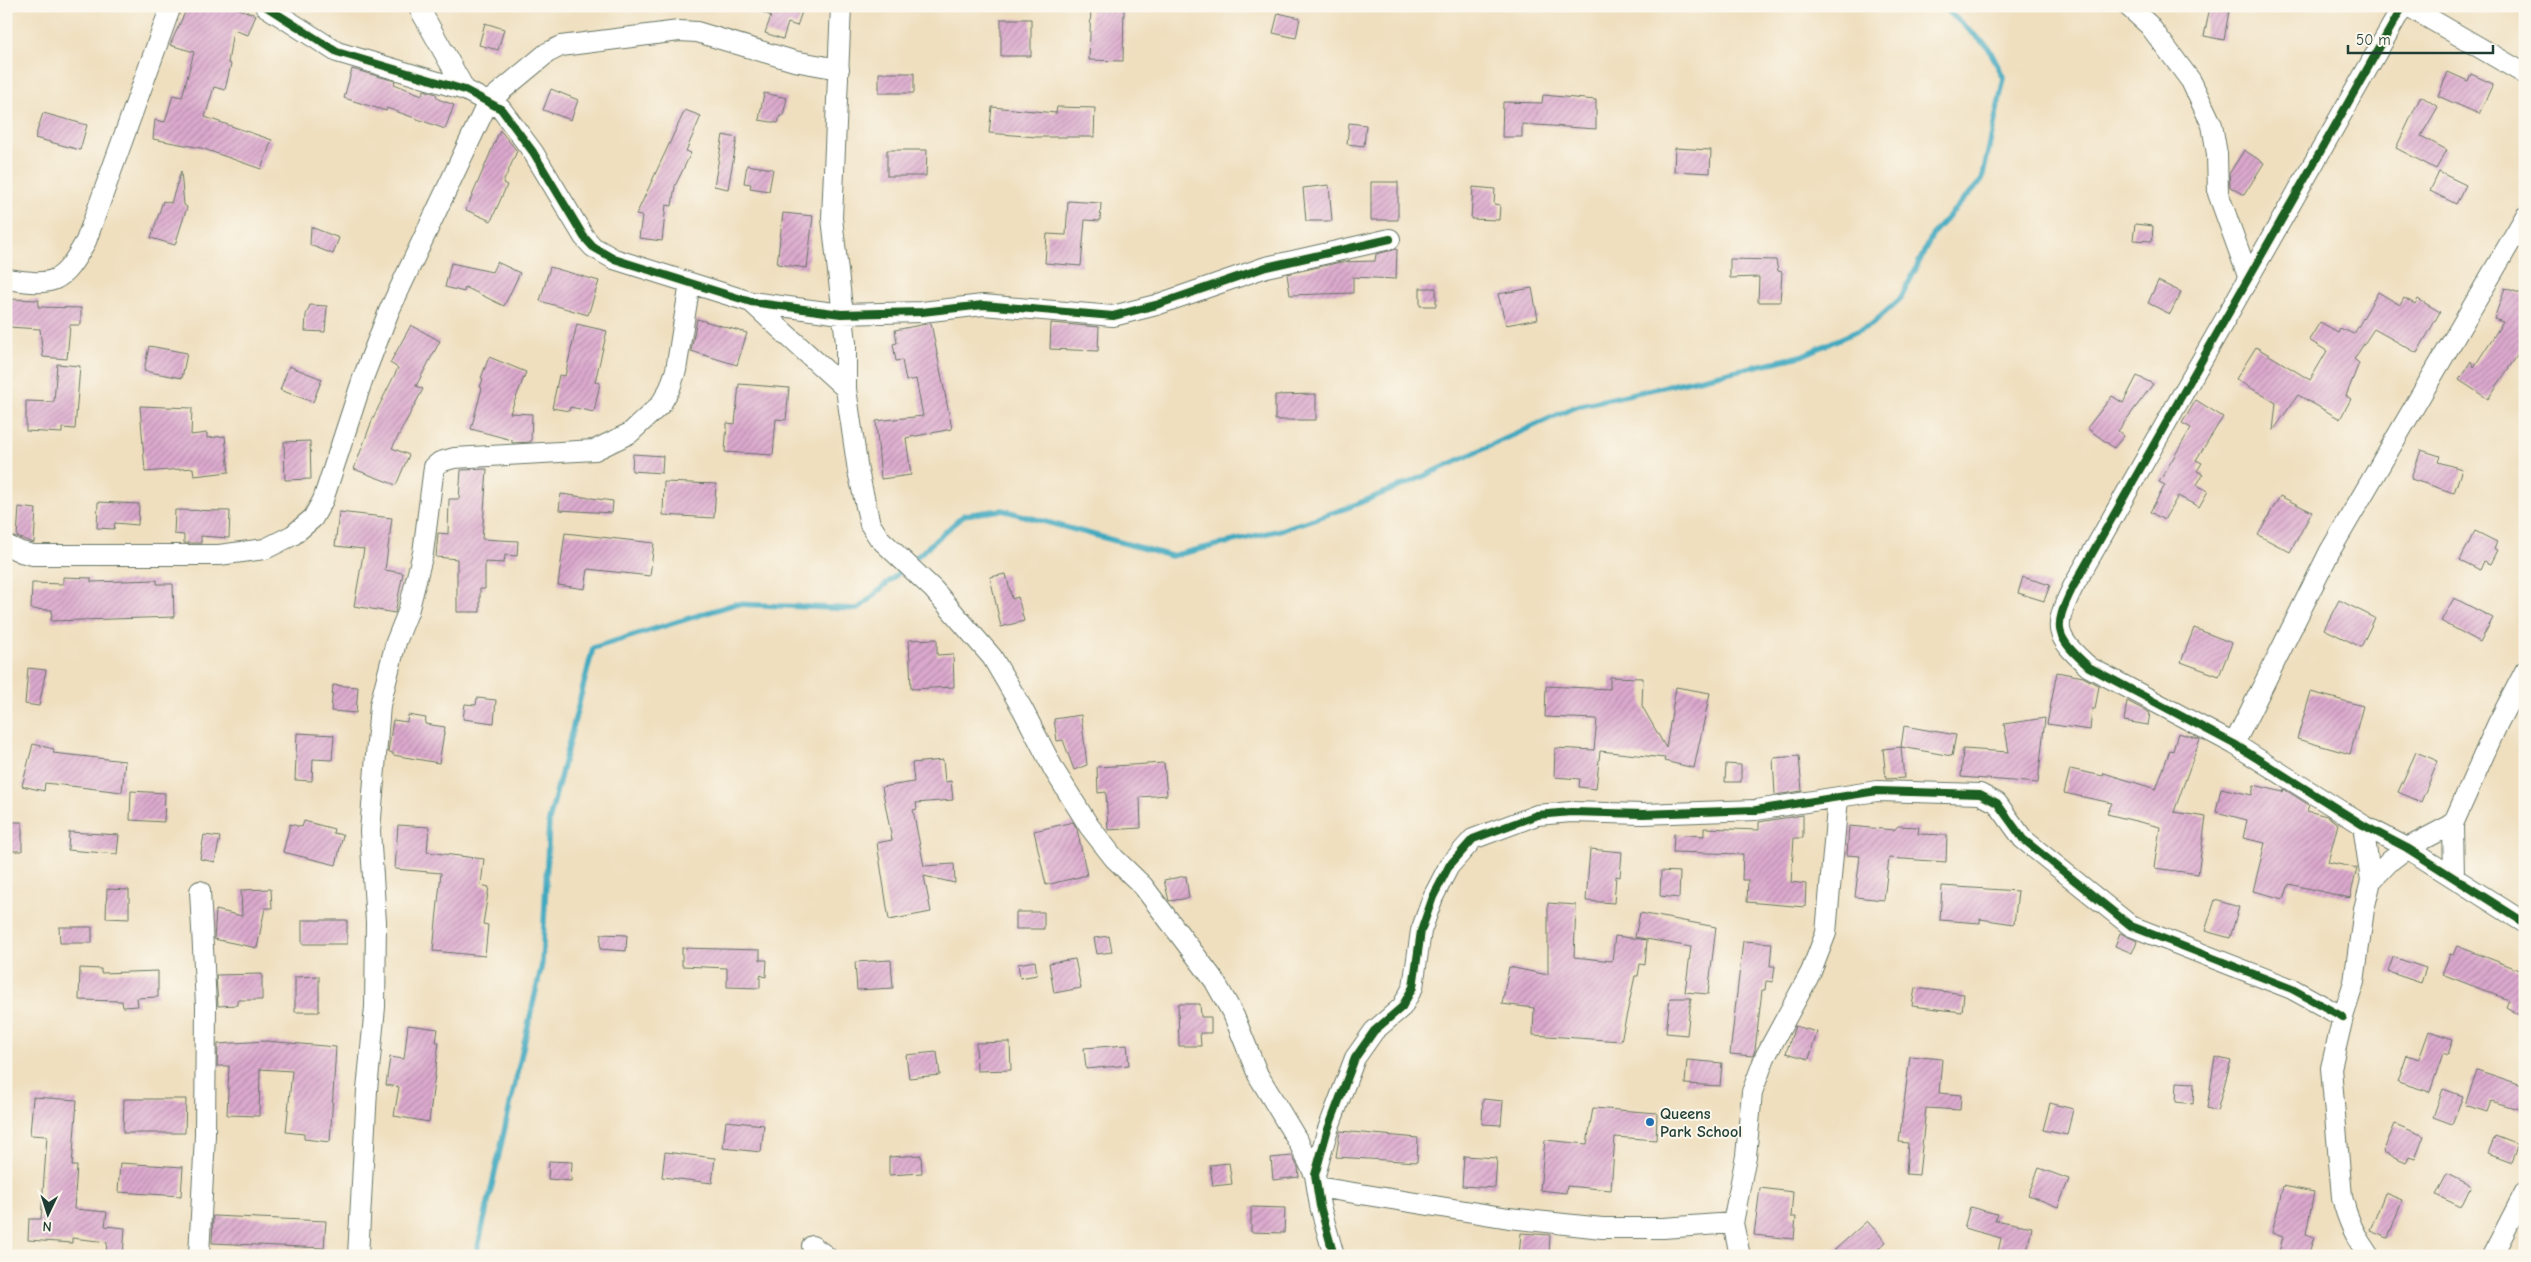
<svg xmlns="http://www.w3.org/2000/svg" width="2531" height="1262" viewBox="0 0 2531 1262" font-family="'Comic Neue',sans-serif">
  <style>
    .lines { fill: none; stroke-linecap: round; stroke-linejoin: round }
    .stream { stroke: #3fa9bf; stroke-width: 5.5 }
    .building { fill: url(#building-hatch) }
    .minor-casing { stroke: #687665; stroke-width: 22 }
    .minor { stroke: #fff; stroke-width: 20 }
    .cycleway-casing { stroke: #fbf7ec; stroke-width: 11 }
    .cycleway { stroke: #1b5e20; stroke-width: 8 }
    .poi-dot { fill: #1f6fb2; stroke: #fbf7ec; stroke-width: 2 }
    .labels { text-anchor: middle; stroke-width: 4; stroke-linejoin: round; paint-order: stroke }
    .poi-label { font-size: 16px; font-weight: bold; fill: #1f3d34; stroke: #fbf7ec; text-anchor: start }
  </style>
  <defs>
    <pattern id="building-hatch" width="6" height="6" patternUnits="userSpaceOnUse" patternTransform="scale(1.25)"><rect width="6" height="6" fill="#dca9ce"/><path d="M-1 1l2-2M0 6l6-6M5 7l2-2" fill="none" stroke="#b28ba8"/></pattern>
  </defs>
  <rect width="100%" height="100%" fill="#fbf7ec"/>
  <filter id="ink" filterUnits="userSpaceOnUse"><feTurbulence type="fractalNoise" baseFrequency=".02" numOctaves="2"/><feDisplacementMap in="SourceGraphic" scale="10" xChannelSelector="R" yChannelSelector="G"/><feConvolveMatrix kernelMatrix="1 2 1 2 8 2 1 2 1" color-interpolation-filters="sRGB"/></filter>
  <filter id="wash" filterUnits="userSpaceOnUse"><feTurbulence type="fractalNoise" baseFrequency=".0096" numOctaves="4" result="noise"/><feDisplacementMap in="SourceGraphic" scale="20" xChannelSelector="R" yChannelSelector="G"/><feGaussianBlur stdDeviation="1.12" result="paint"/><feColorMatrix in="noise" values="0 0 0 0 0 0 0 0 0 0 0 0 0 0 0 0 0 1.4 0 .05"/><feComposite in="paint" operator="in"/></filter>
  <g filter="url(#wash)">
    <rect width="100%" height="100%" fill="#efdfbf"/>
    <g class="lines">
      <!-- stream -->
      <path class="stream" d="M476,1256L542,964L549,821L593,648L735,604L858,609L964,515L1002,510L1171,556L1280,530L1347,508L1413,481L1577,406L1801,356L1871,325L1901,298L1934,232L1982,180L2004,78L1988,47L1942,6"/>
    </g>
    <g id="blocks">
      <!-- building -->
      <path class="building" d="M188,6H231L256,15L248,35L233,30L228,63L231,64L225,90L214,87L205,117L272,140L261,169L201,148L153,139L155,120L165,122L173,95L182,97L194,52L170,45Z
        M749,6H804L797,26L788,23L783,39L765,33L771,16Z
        M1091,6H1124L1123,61L1089,60Z
        M2210,7L2229,11L2224,40L2204,36Z
        M1278,13L1300,18L1296,38L1273,33Z
        M1001,19H1031V56H1001Z
        M485,23L504,29L498,50L479,45Z
        M352,69L395,81L394,84L422,95L424,90L436,94L438,99L454,105L445,129L387,108L386,111L344,98Z
        M2448,72L2468,81L2471,74L2493,84L2479,114L2438,96Z
        M879,73H914V93H879Z
        M551,89L578,100L571,120L543,110Z
        M764,93L787,98L783,116H780L778,123L759,120Z
        M1543,95L1596,100V129L1522,124V137H1502L1503,102L1542,103Z
        M2421,96L2438,107L2421,136L2447,150L2436,169L2396,148Z
        M992,107L1056,113L1057,107L1095,108L1094,137H1037L989,133Z
        M685,110L701,116L686,151L691,153L675,186L672,206L666,205L662,241L639,238L642,216L636,215Z
        M43,113L87,125L80,150L35,138Z
        M1349,123L1366,125L1364,146L1347,144Z
        M500,130L517,151L503,183L507,185L491,221L466,210Z
        M723,135L737,138L728,189L714,186Z
        M1675,148L1711,150L1710,173L1674,171Z
        M887,150H927L926,176H887Z
        M2244,150L2264,163L2244,195L2230,187L2229,174Z
        M747,165L773,169L769,191L750,188L751,184L744,183Z
        M181,171L184,205L187,207L175,245L151,238L163,201L171,203Z
        M2439,172L2466,185L2456,204L2430,191Z
        M1371,182H1398V220H1371Z
        M1329,185L1332,221H1306L1303,188Z
        M1473,187L1495,189L1494,204L1500,205L1499,220L1471,219Z
        M1068,201L1101,203L1100,221L1085,220L1081,266L1045,263L1047,234L1066,235Z
        M783,213L813,216L807,268L777,264Z
        M2135,224L2153,226L2152,241L2133,240Z
        M311,227L339,238L333,254L310,245Z
        M1397,249L1396,279L1353,277V293L1290,295L1287,274L1341,262L1375,261L1376,254Z
        M1730,259L1776,260L1778,271L1782,272L1780,302H1758L1759,277L1730,278Z
        M497,262L520,273L504,306L465,287L464,292L445,287L451,263L492,272Z
        M550,267L599,281L588,315L540,301Z
        M2158,281L2181,292L2170,314L2148,303Z
        M1420,288H1436V306H1420Z
        M1532,288L1538,319L1506,325L1498,294Z
        M2505,288L2525,295V344L2488,399L2459,380L2471,361L2474,367L2503,322L2494,319Z
        M2378,292L2400,305L2404,298L2415,304L2418,299L2440,312L2417,353L2374,329L2354,359L2359,363L2346,396L2351,399L2340,419L2298,395L2273,431L2276,403L2236,379L2256,347L2310,380L2327,351L2309,340L2320,322L2338,332L2340,328L2354,334Z
        M9,299L39,300L38,307L81,308V325H70L67,359L43,357L40,329L8,327Z
        M310,305L327,306L325,332L305,331L306,315Z
        M697,319L747,333L737,365L691,351Z
        M931,323L952,429L906,438L911,475L881,479L876,421L923,416L916,379L906,381L902,360L896,361L893,344L897,343L895,330Z
        M1051,323L1099,327L1098,351L1050,349Z
        M577,324L607,331L595,382L600,383L594,412L570,407L569,411L552,408L559,375L565,376Z
        M411,325L440,341L416,386L423,389L392,448L409,455L396,485L354,469L373,418L398,368L390,363Z
        M149,346L187,353L182,378L144,371Z
        M489,357L526,372L510,413L532,414L531,442L512,443V440L471,429L482,388L480,387L483,379L481,378Z
        M57,364L80,366L75,429L62,428V433L26,431V401L54,402Z
        M289,366L322,379L313,402L280,390Z
        M2137,376L2153,384L2118,431L2124,436L2114,448L2087,428L2112,396L2123,403Z
        M739,384L789,388L786,420L776,419L773,455L725,452L727,423L735,424Z
        M1316,394V420H1275V395Z
        M2196,400L2223,417L2196,460L2202,463L2197,471L2203,474L2197,485L2208,491L2199,507L2178,496L2164,520L2150,512L2165,485L2159,482L2191,428L2182,423Z
        M140,406L192,408L191,435L207,433V438L225,436L229,472L194,476L193,468L145,472Z
        M310,441L311,479L285,480L284,442Z
        M2421,450L2440,456L2438,462L2462,469L2454,493L2411,479Z
        M633,454L663,456L662,473L632,471Z
        M487,469L482,539L518,541L517,556L505,555L504,563L485,562V589H480V612H457V559L436,557L438,533L448,534L449,499H459L461,470Z
        M664,482L716,484L714,518L663,515Z
        M561,494L613,501L612,513L559,510Z
        M2280,496L2312,512L2290,552L2258,535Z
        M98,502L139,504L138,525L115,523L114,529L97,528Z
        M19,507L36,509L34,543L17,537Z
        M175,510L230,511L229,538L201,536V543H184V535L174,534Z
        M339,512L392,518L385,570L403,573L395,613L354,606L364,549L335,546Z
        M2475,531L2497,542L2494,549L2498,550L2491,564L2484,561L2480,570L2460,560Z
        M565,533L654,543L650,576L588,569L585,589L558,585Z
        M1006,574L1012,599L1018,597L1024,621L1001,627L990,577Z
        M63,577L91,578V582L157,580V584H173L174,617L51,621L52,610L31,609L32,583L63,584Z
        M2023,577L2050,585L2044,601L2018,593Z
        M2454,598L2493,618L2480,642L2441,621Z
        M2339,600L2375,618L2361,647L2324,629Z
        M2194,628L2232,643L2219,676L2181,662Z
        M937,639V655L953,654L954,687L911,689L909,640Z
        M28,668L46,670L39,706L25,704Z
        M2057,672L2083,677L2099,686L2095,709H2092L2090,730L2047,724Z
        M1610,677L1643,678L1642,706L1666,748L1676,687L1710,693L1694,768L1664,761L1665,758L1600,751L1596,789L1579,787L1580,779L1554,777L1555,748L1594,750L1597,719L1545,717L1546,686L1610,689Z
        M333,685L358,687L356,713L331,711Z
        M2311,692L2363,706L2350,754L2297,739Z
        M477,698L496,700L494,723L463,719L465,704L476,705Z
        M2127,701L2150,713L2148,725L2124,721Z
        M408,715L426,718L425,724L445,727L439,763L393,755V753L388,752L393,720L407,722Z
        M1081,715L1087,765L1074,770L1063,740L1057,741L1054,719Z
        M2045,718L2038,783L1961,777L1963,749L2009,752L2004,724Z
        M1904,726L1956,735L1952,756L1901,747Z
        M297,733L334,735L332,760L313,759L312,781L295,780Z
        M2178,733L2200,739L2174,812L2206,817L2198,874L2154,868L2160,827L2107,814L2112,803L2064,793L2070,769L2103,776L2104,773L2156,789L2170,750L2173,751Z
        M33,744L54,749L53,753L125,761L122,792L45,783L44,791L22,786Z
        M1901,747L1904,778L1886,779L1883,749Z
        M2416,752L2438,761L2421,802L2398,792Z
        M1799,756L1802,791L1775,795L1773,758Z
        M943,760L945,782L951,781L953,800L916,803L917,809L913,810L924,866L954,864L955,883L924,876L931,912L889,920L877,843L892,840L882,787L914,782L912,763Z
        M1164,763L1167,795L1140,797L1141,828L1108,830L1106,792L1098,793L1097,767Z
        M1726,764L1741,765V782H1725Z
        M2254,785L2283,792L2284,789L2309,805L2307,811L2327,816L2338,824L2328,862L2357,868L2350,898L2289,884L2284,899L2253,891L2265,843L2243,838L2247,820L2216,812L2221,788L2252,795Z
        M131,791L165,793L164,822L130,820Z
        M1803,815V838H1794L1791,882L1806,884L1805,907L1747,902L1748,880H1742L1743,854L1673,852L1674,834L1704,836V828L1759,830V822Z
        M304,821L334,829L333,833L343,835L336,865L283,852L290,824L302,827Z
        M6,822H22V851H6Z
        M1073,822L1077,829L1087,875L1046,885L1034,831Z
        M398,825L429,827L427,852L484,859L481,885L489,887L483,924L488,925L485,956L433,951L441,873L395,869Z
        M1849,826L1894,830L1898,826L1919,827L1918,834L1947,835L1946,862L1889,858L1884,900L1855,897L1860,856L1847,855Z
        M69,832L119,835L117,854L68,850Z
        M204,835L220,837L215,862L200,859Z
        M1590,849L1622,852L1620,877L1616,876L1614,903L1586,901Z
        M1661,871L1680,872L1679,898L1660,896Z
        M1186,876L1189,898L1169,901L1164,880Z
        M1942,886L2018,891L2014,924L1980,919V923L1940,920Z
        M107,889L129,890V919L106,918Z
        M271,889L272,908H265L257,948L214,939L216,910L242,916L241,890Z
        M2215,900L2239,907L2230,938L2205,931Z
        M1548,903L1576,905L1574,957L1612,961L1615,936L1647,940L1645,965L1640,964L1638,976H1635L1621,1041L1533,1035L1534,1008L1502,1004L1509,967L1548,975Z
        M1016,912H1044V929H1016Z
        M1640,913L1716,927L1708,994L1685,992L1691,947L1635,937Z
        M302,920H347V944H302Z
        M59,927H92V943H60Z
        M2120,933L2137,941L2132,953L2115,946Z
        M601,934L627,935L626,951L600,949Z
        M1109,936L1112,952L1097,954L1094,938Z
        M1743,941L1772,943L1770,966H1775L1773,982L1766,981L1765,990H1762L1755,1050L1753,1056L1730,1054Z
        M2457,946L2525,972V1018L2506,1007L2509,1000L2442,974L2450,954L2453,955Z
        M682,948L760,950V960H767L766,977L760,975V988L727,987V968L682,966Z
        M2393,957L2426,968L2421,983L2388,972Z
        M1075,959L1081,988L1054,993L1049,963Z
        M891,960L893,988L857,990L855,962Z
        M1035,961L1037,975L1020,978L1018,964Z
        M80,968L101,969V973L158,971V997L137,998L138,1006L123,1007L122,1001L79,1000Z
        M262,974V1000H237V1005L218,1006L216,975Z
        M319,976V1012H295V977Z
        M1915,988L1964,994L1962,1012L1912,1006Z
        M1670,998H1691L1687,1035L1666,1033Z
        M1178,1004H1200L1201,1017H1211V1033H1200L1201,1046H1179Z
        M408,1025L438,1029L436,1042H439L429,1122L394,1116L399,1087L386,1085L390,1057L404,1059Z
        M1795,1026L1817,1032L1809,1059L1786,1053Z
        M2429,1031L2453,1039L2448,1055L2443,1053L2430,1092L2398,1082L2407,1055L2419,1059Z
        M266,1041L336,1047L330,1142L304,1139V1134L286,1132L292,1071L260,1069L259,1116L227,1115L229,1066H217L218,1044Z
        M1010,1042L1011,1070L977,1071L976,1043Z
        M1127,1045L1129,1065L1086,1069L1084,1048Z
        M937,1052L940,1075L909,1078L906,1055Z
        M1910,1056L1942,1059L1939,1093L1961,1095L1960,1110L1926,1108L1919,1175L1906,1174L1908,1143L1899,1142Z
        M2215,1057L2231,1061L2217,1111L2207,1108Z
        M1687,1060L1722,1063L1720,1086L1685,1084Z
        M2477,1070L2525,1086V1111L2491,1101L2487,1112L2465,1105Z
        M2177,1082L2194,1083L2193,1104L2176,1102Z
        M2443,1089L2463,1096L2452,1124L2433,1117Z
        M33,1097L77,1100L72,1166H77L74,1209L107,1212L105,1226L125,1228L123,1256L106,1255L107,1242L72,1238V1243L28,1240L29,1219H41L47,1136L30,1135Z
        M124,1099H186L185,1133H123Z
        M1483,1099L1503,1101L1501,1125L1482,1124Z
        M2050,1103L2073,1109L2067,1135L2043,1130Z
        M1593,1108L1657,1113L1656,1140L1615,1137L1611,1190L1567,1186L1566,1193L1540,1190L1545,1140L1587,1144Z
        M726,1121L764,1125L761,1152L723,1148Z
        M2395,1124L2424,1136L2415,1159L2409,1157L2406,1162L2383,1152Z
        M1340,1131L1418,1138L1417,1162L1336,1157Z
        M2495,1136L2519,1145L2512,1162L2488,1153Z
        M665,1152L715,1158L712,1183L662,1177Z
        M921,1155L922,1173L889,1175V1157Z
        M1292,1156L1298,1167L1299,1177L1273,1180L1271,1158Z
        M1464,1156L1497,1158L1495,1188L1462,1186Z
        M549,1161L572,1162L571,1181L548,1179Z
        M120,1163L183,1167L181,1196L118,1192Z
        M1229,1163L1232,1184L1213,1186L1210,1165Z
        M2039,1168L2069,1179L2058,1207L2028,1195Z
        M2447,1174L2471,1186L2461,1207L2436,1195Z
        M2283,1186L2314,1192L2306,1234L2314,1237L2308,1256H2278L2283,1237L2272,1233Z
        M1760,1188L1793,1192L1791,1217H1796L1794,1239L1754,1235Z
        M2385,1193L2402,1200L2388,1238L2370,1231Z
        M1251,1207L1285,1208L1284,1233L1251,1232Z
        M1970,1207L1997,1214L1995,1220L2032,1227L2026,1256L1998,1252L2001,1238L1964,1228Z
        M213,1216L326,1221L324,1248L212,1243Z
        M1867,1221L1886,1242L1870,1256H1828Z
        M1521,1233L1550,1235L1549,1256H1519Z"/>
    </g>
  </g>
  <g filter="url(#ink)">
    <use href="#blocks" fill-opacity="0" stroke="#687665" stroke-width="1"/>
    <g class="lines">
      <!-- minor casing -->
      <g class="minor-casing">
        <path id="minor" d="M265,6L337,52L465,90L501,109L533,152L584,237L593,247L614,259L751,302L841,314L922,312L983,305L1113,316L1156,305L1266,267L1390,239
          M418,6L465,90
          M841,6L832,218L846,343V389
          M2128,6L2149,25L2191,81L2212,125L2217,154L2218,193L2248,276
          M2403,6L2073,587C2052,629 2055,636 2089,667L2234,744L2363,825L2407,848L2525,923
          M2408,6L2525,74
          M6,279C55,286 61,285 86,241L171,6
          M751,302L846,389L858,471L870,524L879,538L933,589L992,657L1023,710L1054,770L1089,826L1114,858L1143,886L1214,980L1234,1016L1258,1075L1299,1143L1315,1175
          M6,545L21,552L33,555H219L265,549L293,535L313,518L323,500L363,378L389,311L488,102L547,53L561,46L679,31L697,32L794,61L839,69
          M2234,744L2330,551L2525,217
          M2363,825L2371,881L2364,909L2354,982L2343,1017L2331,1068L2342,1197C2347,1219 2355,1237 2369,1256
          M2454,878L2453,824L2498,723L2525,671
          M2371,881L2390,861L2407,848L2453,824
          M1317,1187L1509,1218L1602,1228H1663L1733,1223
          M812,1246L826,1256
          M199,1256L205,1135L206,1005L200,891
          M358,1256L367,1090L375,1007L376,922L370,831L380,705L396,642L408,612L423,553L434,467L440,462L454,458L595,450L630,433L661,404L670,388L676,370L690,283
          M1334,1256L1320,1206L1315,1175L1327,1132L1355,1058L1374,1031L1402,1007L1413,987L1421,931L1433,897L1449,866L1473,839L1537,815L1571,812L1643,814L1756,810L1877,791L1980,794L1997,803L2023,839L2131,926L2292,989L2343,1017
          M1740,1256L1733,1223L1746,1156L1752,1092L1765,1057L1811,972L1826,933L1838,797
          M2492,1256L2525,1192"/>
      </g>
      <!-- minor -->
      <use href="#minor" class="minor"/>
      <!-- cycleway casing -->
      <g class="cycleway-casing">
        <path id="cycleway" d="M265,6L337,52L465,90L501,109L533,152L584,237L593,247L614,259L751,302L841,314L922,312L983,305L1113,316L1156,305L1266,267L1390,239
          M2403,6L2073,587C2052,629 2055,636 2089,667L2234,744L2363,825L2407,848L2525,923
          M1334,1256L1320,1206L1315,1175L1327,1132L1355,1058L1374,1031L1402,1007L1413,987L1421,931L1433,897L1449,866L1473,839L1537,815L1571,812L1643,814L1756,810L1877,791L1980,794L1997,803L2023,839L2131,926L2292,989L2343,1017"/>
      </g>
      <!-- cycleway -->
      <use href="#cycleway" class="cycleway"/>
    </g>
  </g>
  <!-- markers -->
  <circle class="poi-dot" cx="1650" cy="1122" r="5"/>
  <g class="labels">
    <!-- poi labels -->
    <g class="poi-label">
      <text x="1660" y="1119">Queens<tspan x="1660" dy="18">Park School</tspan></text>
    </g>
  </g>
  <!-- margin -->
  <rect width="2531" height="1262" fill="none" stroke="#fbf7ec" stroke-width="25"/>
  <!-- north arrow -->
  <g transform="translate(48 1214) rotate(184)" stroke="#fbf7ec" stroke-width="4" paint-order="stroke">
  <path d="M0-4L9 19L0 12L-9 19Z" fill="#1f3d34"/>
  <text y="-8" font-size="14" font-weight="bold" text-anchor="middle" fill="#1f3d34">N</text>
  </g>
  <!-- scale -->
  <path d="M2348 45v8h145v-8" fill="none" stroke="#1f3d34" stroke-width="2.5"/>
  <text x="2356" y="45" font-size="15" fill="#1f3d34" stroke="#fbf7ec" stroke-width="4" paint-order="stroke">50 m</text>
</svg>
